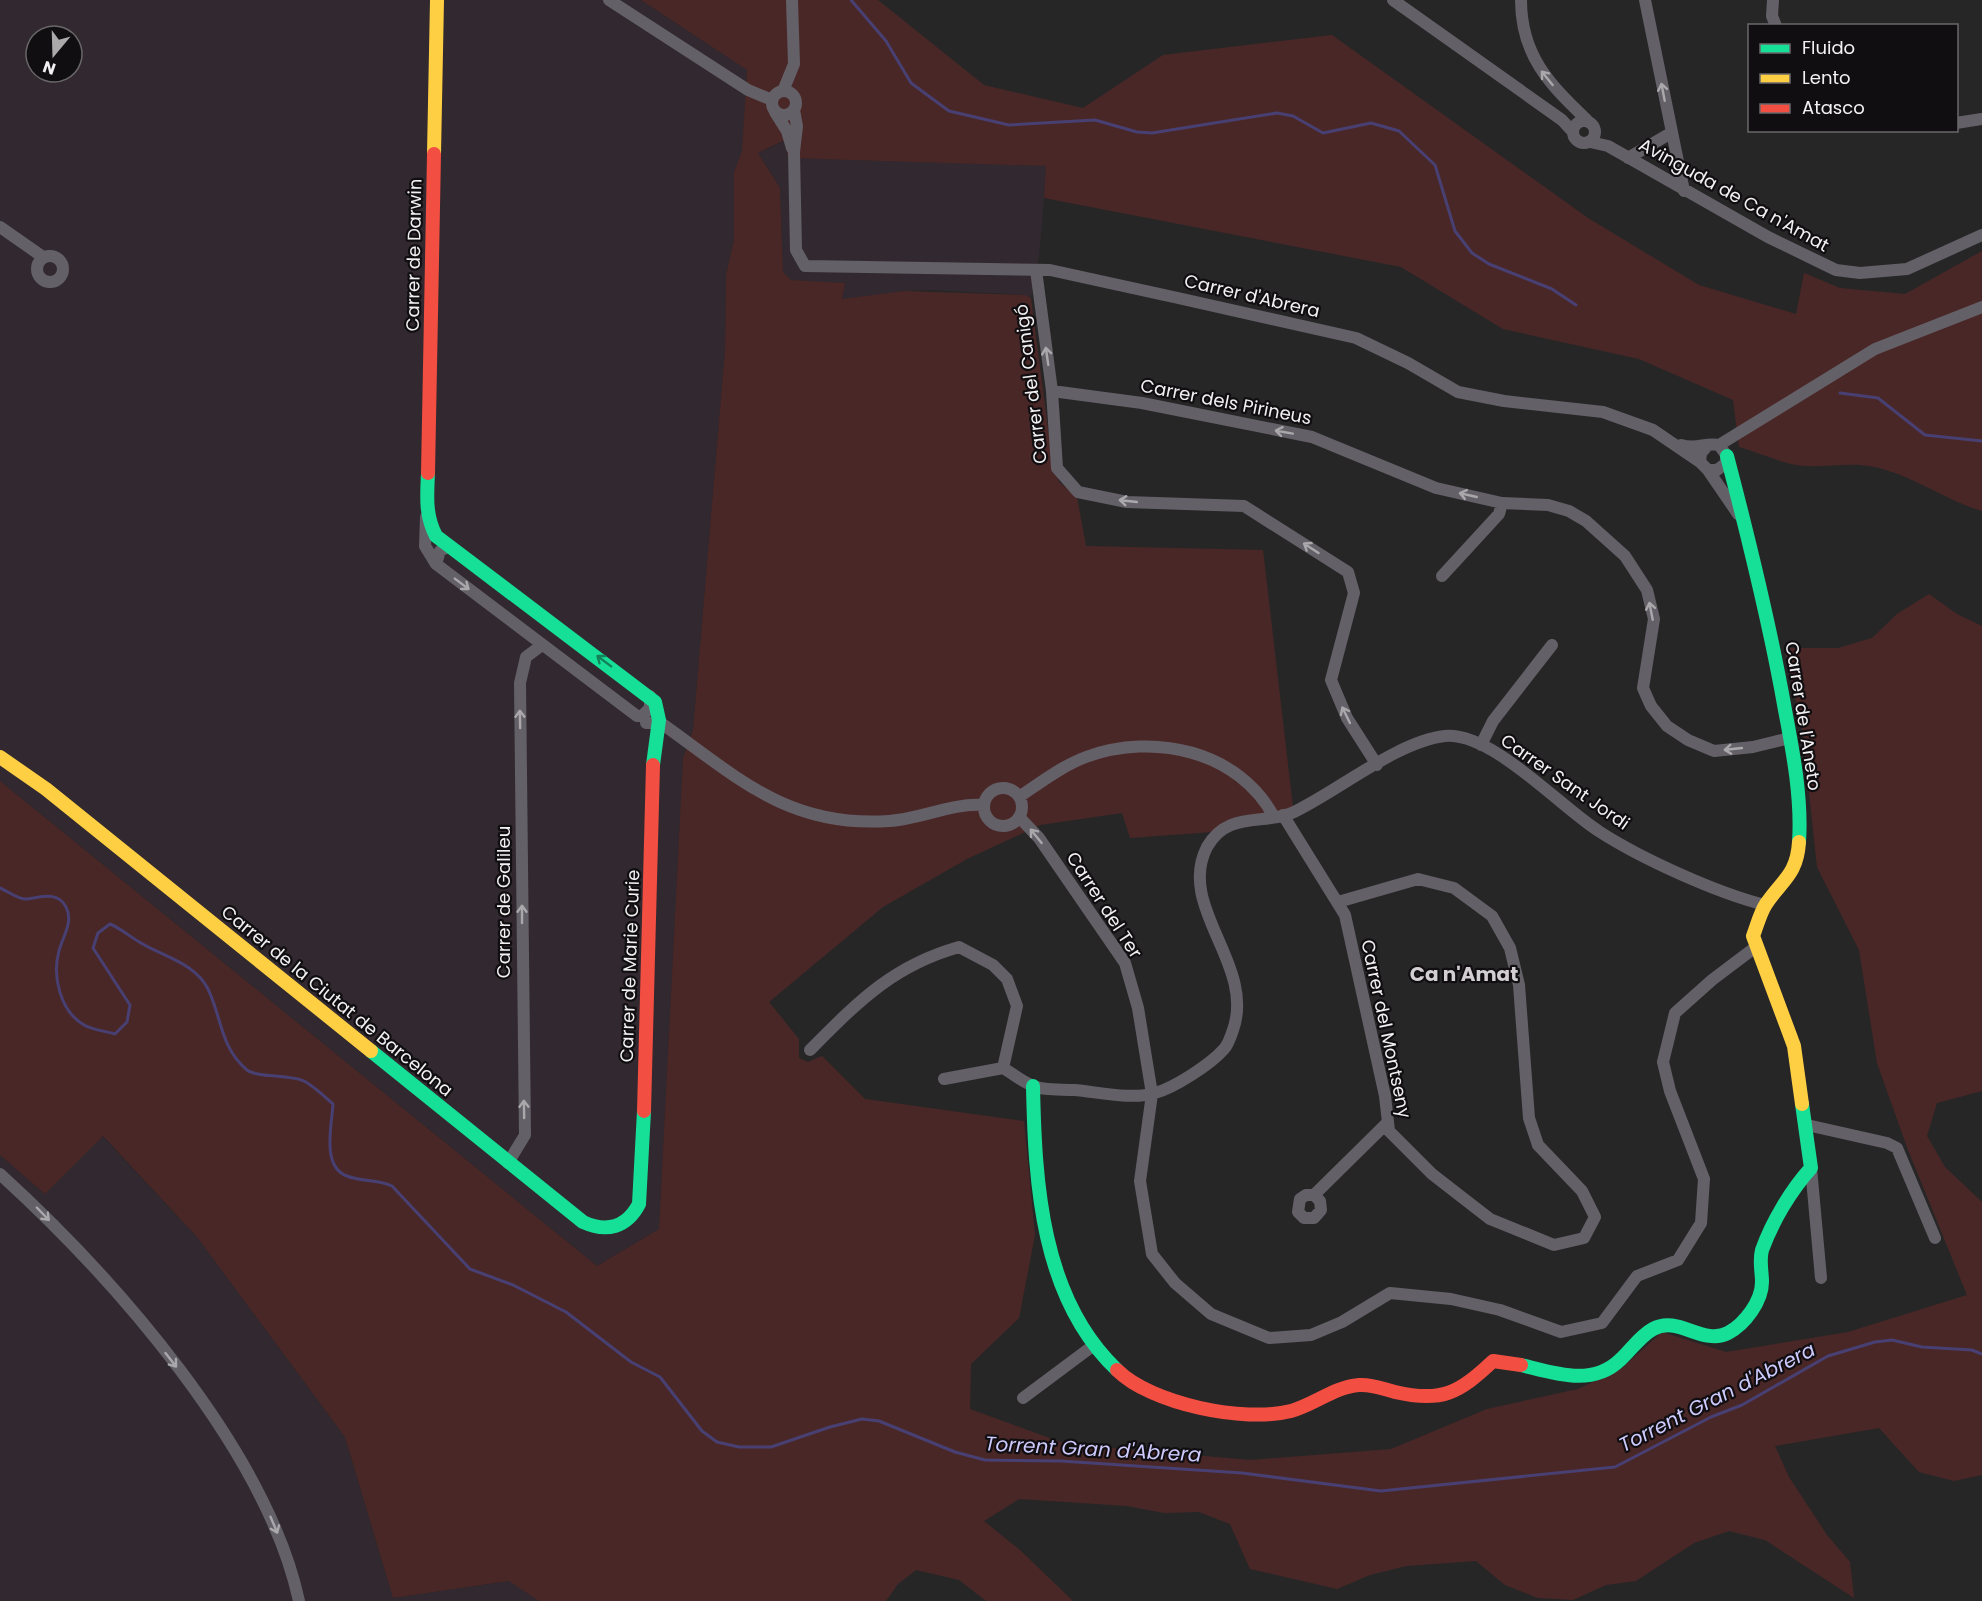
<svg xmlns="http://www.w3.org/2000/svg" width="1982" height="1601" viewBox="0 0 1982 1601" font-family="Poppins,sans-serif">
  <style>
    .built { fill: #31292f; fill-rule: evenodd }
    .green { fill: #4a2727 }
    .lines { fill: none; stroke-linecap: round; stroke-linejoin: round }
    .stream { stroke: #484073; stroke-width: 3 }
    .street { stroke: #646068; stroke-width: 12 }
    .fast { stroke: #16e098; stroke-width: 14 }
    .slow { stroke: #ffcf43; stroke-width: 14 }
    .jam { stroke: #f24e42; stroke-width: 14 }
    .oneway { stroke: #aba8ac }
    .oneway2 { stroke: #13825b }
    .labels { text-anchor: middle; stroke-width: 4.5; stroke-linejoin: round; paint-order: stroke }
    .street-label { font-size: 18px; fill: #f2f0f1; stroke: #100e10 }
    .neighbourhood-label { font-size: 20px; font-weight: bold; fill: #d3ced1; stroke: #100e10 }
    .water-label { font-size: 20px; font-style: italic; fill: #cecafe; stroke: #100e10 }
  </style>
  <rect width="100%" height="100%" fill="#272627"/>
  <!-- built -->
  <path class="built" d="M0,0H641L747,70L742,151L734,172V240L726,275L725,350L693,730L683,758L659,1229L597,1266L0,781ZM36,36H72V72H36Z
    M786,140L789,158L1047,166L1039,256L1031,298L1025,295L933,290L905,291L842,300L845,283L791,280L783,272L780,188L758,153Z
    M102,1136L197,1237L345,1437L393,1598L510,1581L539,1601H0V1155L45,1194Z"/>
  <!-- green -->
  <path class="green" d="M641,0H878L984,85L1083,108L1163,55L1332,35L1588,218L1699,285L1796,314L1804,273L1840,288L1905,294L1982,251V511C1945,500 1914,476 1875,467C1852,462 1829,467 1806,466C1785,465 1760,453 1739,447L1733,400L1639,359L1503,329L1401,267L1044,198L1046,166L788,158L785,140L758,153L780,188L783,272L791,280L845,283L842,299L905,291L1025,295L1031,298L1053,467L1059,482L1077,497L1086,546L1263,550L1293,807L1281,812L1239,816L1213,832L1130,838L1122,813L1040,825L967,859L883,907L769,1002L799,1039V1058L808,1062L822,1056L865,1099L1024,1121L1035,1235L1019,1318L971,1364L970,1409L1066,1444L1250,1460L1391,1449L1487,1409L1578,1389L1622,1368L1662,1332L1726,1352L1848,1332L1967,1295L1908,1150L1877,1063L1859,950L1817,867L1802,728L1784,648H1838L1872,638L1897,614L1929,594L1957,614L1982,626V1091L1937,1103L1927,1136L1945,1167L1982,1202V1475L1954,1481L1919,1472L1879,1428L1775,1446L1789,1477L1827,1535L1850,1562L1854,1598L1765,1540L1729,1531L1694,1543L1636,1581L1606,1585L1573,1600L1538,1598L1505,1585L1476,1561L1406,1566L1370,1575L1337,1589L1250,1569L1230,1524L1199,1512L1164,1513L1127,1506L1019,1499L984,1521L1020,1550L1073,1601H986L959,1580L916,1570L898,1584L886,1601H539L509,1581L393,1598L345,1437L197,1237L103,1136L45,1194L0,1155V781L597,1266L659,1229L683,758L693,730L725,350L726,275L734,240V172L742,151L747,70Z"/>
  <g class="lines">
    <!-- stream -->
    <path class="stream" d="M851,0L886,41L911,83L949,111L1009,125L1095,120L1137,132L1152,133L1277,113L1293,116L1323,133L1371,123L1399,131L1435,165L1455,231L1472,253L1489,264L1552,289L1576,305
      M1840,393L1878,398L1925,435L1982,441
      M0,888C7,891 18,899 25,899C40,898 57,890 66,907C74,922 62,938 59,951C52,976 60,1011 84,1025C93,1030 105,1031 115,1034L127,1022L130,1005L93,948L98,933L110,924C122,929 130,937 141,943C164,957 195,963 208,989C222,1018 220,1047 247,1070C257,1078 289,1074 304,1081C315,1087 324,1096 333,1104C332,1124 321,1167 347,1176C362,1182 377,1179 392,1186L470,1269L513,1285L566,1312L631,1362L660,1377L702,1431L717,1442L739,1447H771L830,1427L862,1419L879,1421L955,1452L985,1460L1061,1461L1242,1473L1381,1491L1615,1467L1711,1417L1742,1405L1828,1356L1875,1342L1892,1340L1922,1347L1972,1350L1982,1354"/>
    <!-- street -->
    <path class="street" d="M609,0L748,90L772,100
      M1393,0L1562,120L1573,132
      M1521,0C1521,55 1549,84 1587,120
      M1645,0L1684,191
      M1773,0L1772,16L1776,26
      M772 103a12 12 0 1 1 24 0a12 12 0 1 1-24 0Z
      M783,91L794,64L792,0
      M794,110L797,126L794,152L796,250L805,266L1050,270L1178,298L1356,338L1408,363L1458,392L1504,401L1603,412L1653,430L1700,462
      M775,112L787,131L792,148
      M1573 132a11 11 0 1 1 22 0a11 11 0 1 1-22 0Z
      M1956,123L1982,119
      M1590,142L1608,146L1768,237L1836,270L1860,273L1907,269L1982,235
      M1628,158L1671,133
      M0,227L43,257
      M37 269a13 13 0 1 1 26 0a13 13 0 1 1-26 0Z
      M1036,270L1052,391L1057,468L1078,492L1127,502L1244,506L1348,572L1354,593L1331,680L1347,718L1377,765
      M1052,391L1142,403L1312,437L1436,488L1502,503L1548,505L1569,511L1586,521L1625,556L1647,590L1654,619L1643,688L1651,706L1667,726L1688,740L1714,751L1753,747L1790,738
      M1681,445C1697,450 1705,442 1719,445L1727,456L1725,464L1717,470H1708L1700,462L1701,453L1707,446
      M1719,445L1875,349L1982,307
      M1708,470L1738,514
      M426,517L425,546L436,564
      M449,546L440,551L436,564L637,716H642L650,708V696
      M1442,576L1499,514L1502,503
      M646,723H661C737,777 788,828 889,821C922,819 950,803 983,805
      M1481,745L1493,721L1552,645
      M984 807a19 19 0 1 1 38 0a19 19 0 1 1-38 0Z
      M1019,797C1041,782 1062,766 1086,757C1154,732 1239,751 1274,817
      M1283,815L1345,915L1385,1096L1389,1131L1432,1174L1490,1219L1554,1245L1584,1238L1595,1217L1582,1191L1538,1145L1529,1118L1519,985L1510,948L1492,916L1454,888L1418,879L1338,902
      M1019,817L1039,838L1125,963L1138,1008L1152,1094L1140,1181L1152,1254L1175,1283L1211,1314L1269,1338L1311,1335L1342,1322L1390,1293L1451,1299L1500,1310L1561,1332L1602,1323L1637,1276L1678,1260L1701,1223L1704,1179L1670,1091L1663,1062L1675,1013L1712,980L1757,946
      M810,1050C858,1002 892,966 959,947L993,965L1007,979L1017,1006L1003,1068
      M1003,1068C1012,1073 1021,1081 1031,1085C1042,1091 1061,1089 1074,1090C1098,1092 1132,1100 1155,1093C1174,1088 1211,1064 1224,1049C1228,1045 1231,1036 1233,1030C1256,965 1176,907 1207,847C1228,810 1264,826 1294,812C1338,791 1398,741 1445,736C1493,732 1561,808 1600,832C1642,859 1717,893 1765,905
      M944,1079L1003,1068
      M1807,1125L1887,1143L1897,1148L1935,1238
      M508,1163L525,1135L520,683L526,657L542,645
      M1811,1168L1821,1278
      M0,1174C113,1277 266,1449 299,1601
      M1314,1195L1320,1201L1321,1210L1314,1218H1304L1298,1212L1300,1199L1306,1195H1314L1388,1122
      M1023,1398L1094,1345"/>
    <!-- fast -->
    <path class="fast" d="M1727,456C1749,540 1770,624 1785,710C1793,752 1802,799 1799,842
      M428,473C427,496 425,515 436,536L655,702L659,720L653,765
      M371,1051L583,1222C607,1233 627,1227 639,1204L644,1111
      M1033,1086C1035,1183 1041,1298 1117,1370
      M1521,1365C1554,1373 1592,1387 1620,1360C1631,1350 1640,1336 1653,1329C1678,1315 1703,1346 1728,1333C1745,1324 1762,1301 1762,1282C1762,1271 1759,1261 1762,1250C1772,1222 1791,1190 1811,1168L1802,1104"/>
    <!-- slow -->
    <path class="slow" d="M434,154L437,0
      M0,757L46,789L371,1051
      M1799,842C1797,875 1782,880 1766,904C1760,913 1757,926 1753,936L1794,1046L1802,1104"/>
    <!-- jam -->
    <path class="jam" d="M428,473L434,154
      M644,1111L653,765
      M1117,1370C1151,1404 1244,1423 1291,1411C1314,1405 1334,1387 1359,1385C1372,1384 1383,1389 1395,1392C1442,1403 1459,1393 1493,1361L1521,1365"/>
  </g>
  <!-- one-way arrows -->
  <defs><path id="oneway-shaft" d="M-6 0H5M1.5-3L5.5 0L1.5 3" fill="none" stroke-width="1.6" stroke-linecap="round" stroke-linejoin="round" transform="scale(1.5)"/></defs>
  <g class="oneway">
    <use href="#oneway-shaft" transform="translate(1547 78) rotate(-129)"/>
    <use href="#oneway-shaft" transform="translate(1663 92) rotate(-101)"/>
    <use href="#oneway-shaft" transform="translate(1047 356) rotate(-98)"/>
    <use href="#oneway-shaft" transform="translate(1284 432) rotate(-170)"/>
    <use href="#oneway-shaft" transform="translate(1468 495) rotate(-167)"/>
    <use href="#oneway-shaft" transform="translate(1128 501) rotate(-174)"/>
    <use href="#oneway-shaft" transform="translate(1311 548) rotate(-147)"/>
    <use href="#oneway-shaft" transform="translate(462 584) rotate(37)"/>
    <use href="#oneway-shaft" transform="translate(1651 611) rotate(-101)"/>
    <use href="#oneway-shaft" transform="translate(1346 715) rotate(-116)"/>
    <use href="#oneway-shaft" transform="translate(520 719) rotate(-91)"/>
    <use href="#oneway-shaft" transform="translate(1733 749) rotate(174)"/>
    <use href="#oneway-shaft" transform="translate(1036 836) rotate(-129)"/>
    <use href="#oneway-shaft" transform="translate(522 914) rotate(-90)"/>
    <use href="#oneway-shaft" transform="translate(524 1109) rotate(-91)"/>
    <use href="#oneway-shaft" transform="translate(43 1214) rotate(46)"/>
    <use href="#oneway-shaft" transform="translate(171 1360) rotate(52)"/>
    <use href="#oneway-shaft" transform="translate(274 1525) rotate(67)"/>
  </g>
  <use class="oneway2" href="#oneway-shaft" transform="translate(604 661) rotate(-143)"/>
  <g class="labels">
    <!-- street labels -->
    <g class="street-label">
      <text transform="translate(1734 195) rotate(29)" y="6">Avinguda de Ca n'Amat</text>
      <text transform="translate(414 255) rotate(-89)" y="6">Carrer de Darwin</text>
      <text transform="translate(1252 296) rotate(13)" y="6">Carrer d'Abrera</text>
      <text transform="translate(1031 384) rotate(-97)" y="6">Carrer del Canigó</text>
      <text transform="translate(1226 402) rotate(11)" y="6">Carrer dels Pirineus</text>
      <text transform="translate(1803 716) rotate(81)" y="6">Carrer de l'Aneto</text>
      <text transform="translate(1565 782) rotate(35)" y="6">Carrer Sant Jordi</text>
      <text transform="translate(504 902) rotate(-90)" y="6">Carrer de Galileu</text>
      <text transform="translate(1104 905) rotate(57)" y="6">Carrer del Ter</text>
      <text transform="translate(630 966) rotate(-88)" y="6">Carrer de Marie Curie</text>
      <text transform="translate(337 1001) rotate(39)" y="6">Carrer de la Ciutat de Barcelona</text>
      <text transform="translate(1386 1029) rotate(78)" y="6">Carrer del Montseny</text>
    </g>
    <!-- neighbourhood labels -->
    <g class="neighbourhood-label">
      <text x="1464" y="981">Ca n'Amat</text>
    </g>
    <!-- water labels -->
    <g class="water-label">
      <text transform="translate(1717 1397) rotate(-27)" y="7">Torrent Gran d'Abrera</text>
      <text transform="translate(1093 1449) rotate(3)" y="7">Torrent Gran d'Abrera</text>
    </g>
  </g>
  <!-- legend -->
  <rect x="1748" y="24" width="210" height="108" fill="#100e10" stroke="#6a686a" stroke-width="1.5"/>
  <rect x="1760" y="44" width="30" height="9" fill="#16e098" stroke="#6a686a" stroke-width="1.5"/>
  <text x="1802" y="54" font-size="18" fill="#f2f0f1">Fluido</text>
  <rect x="1760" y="74" width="30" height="9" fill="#ffcf43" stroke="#6a686a" stroke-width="1.5"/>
  <text x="1802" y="84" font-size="18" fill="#f2f0f1">Lento</text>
  <rect x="1760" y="104" width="30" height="9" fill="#f24e42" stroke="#6a686a" stroke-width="1.5"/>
  <text x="1802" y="114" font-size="18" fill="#f2f0f1">Atasco</text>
  <!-- north arrow -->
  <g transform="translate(54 54) rotate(199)"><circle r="28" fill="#100e10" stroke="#6a686a" stroke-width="1.5"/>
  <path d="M0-4.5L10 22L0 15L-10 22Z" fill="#aba9aa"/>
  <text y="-9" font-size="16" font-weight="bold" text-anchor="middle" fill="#f2f0f1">N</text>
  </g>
</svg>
